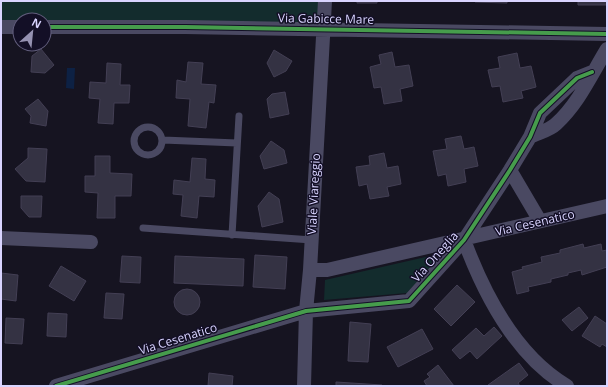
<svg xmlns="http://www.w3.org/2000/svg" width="608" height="387" viewBox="0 0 608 387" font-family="'Open Sans',sans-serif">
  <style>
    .green { fill: #132c2d }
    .water { fill: #0d2144 }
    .building { fill: #343243; stroke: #433f54 }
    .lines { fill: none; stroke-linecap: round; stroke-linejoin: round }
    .lane { stroke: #4a4962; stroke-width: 7 }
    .street { stroke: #4a4962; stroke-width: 14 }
    .cycleway-casing { stroke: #130f26; stroke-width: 6 }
    .cycleway { stroke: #469c4c; stroke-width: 4 }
    .labels { text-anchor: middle; stroke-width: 3; stroke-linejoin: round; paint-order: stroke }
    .street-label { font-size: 12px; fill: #d9d4ff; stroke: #130f26 }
  </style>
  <rect width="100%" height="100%" fill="#161421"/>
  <!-- green -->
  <path class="green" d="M1,1H325L324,29L44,20H20L1,24Z
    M430,256L436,261L407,293L324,300L325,280Z"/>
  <!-- water -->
  <path class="water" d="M67,68H75L74,89L66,88Z"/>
  <!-- building -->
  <path class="building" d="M357,1H377V3H357Z
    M475,1H507V3L475,2Z
    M578,1H607V5H578Z
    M41,49L54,65L45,73L31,72L32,56Z
    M274,50L292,61L286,71L274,77L267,63Z
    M392,52L395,67L409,65L413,86L400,89L402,101L384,104L381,87L374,88L370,67L381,64L379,55Z
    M517,53L520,68L531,66L536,87L521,91L523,98L503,102L500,86L492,87L488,70L500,68L498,57Z
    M188,62L203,63L201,84L216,85L214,103L209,102L206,128L188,126L190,99L176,98L177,80L186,82Z
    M107,63L121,64L120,85H130L129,103H114L113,124L98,123L100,99L89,98L90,82L106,83Z
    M285,92L289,114L270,118L267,99L272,94Z
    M38,99L48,111L46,126L30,123L31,116L25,109Z
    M461,136L464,149L474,147L478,166L464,169L466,182L448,186L446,174L438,176L433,151L447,149L445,139Z
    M271,141L284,150L287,163L264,169L260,156Z
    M28,148L47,149L45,182L26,181L15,169L28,158Z
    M384,153L387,168L398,166L401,184L387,187L389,196L370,199L367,184L359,186L356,167L370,165L369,156Z
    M95,156H110V173L132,174L131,196H115V218H97L98,193L85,192V176H95Z
    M192,158L206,159L205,179L215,180L214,197L199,196L197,218L181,216L183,195L173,194L174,180L190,182Z
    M269,192L279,199L283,222L262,227L258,206Z
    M21,196H42L41,217H29L21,208Z
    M583,244L584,248L601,244L602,251L607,250V267L582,275L581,270L568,273V275L551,279V282L528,287L529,291L517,294L512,272L523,269L522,267L542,262L541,257L560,253V250Z
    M255,255L287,257L285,289L253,287Z
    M122,256L141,257L140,283L120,282Z
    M175,256L244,259L243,286L174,283Z
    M61,266L86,281L74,301L49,286Z
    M1,273L18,275L16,301L1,299Z
    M457,285L475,302L451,326L434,309Z
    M174 302a13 13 0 1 1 26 0a13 13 0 1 1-26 0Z
    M106,293L124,294L122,319L104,318Z
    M579,307L588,318L572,331L562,320Z
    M48,313L67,314L66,337L47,336Z
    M595,316L607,324V347L602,344L600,347L582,336Z
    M6,318L24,319L22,344L5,343Z
    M350,322L371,324L368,362L348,361Z
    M494,327L502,336L477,359L470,351L460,359L452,350L476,328L484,336Z
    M422,329L433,349L398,367L387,347Z
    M519,363L528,375L518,383L520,386H489L488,385Z
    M438,365L454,386H427L424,381L430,377L427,374Z
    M209,373L233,376L232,386H208Z
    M336,382L382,385V386H336Z"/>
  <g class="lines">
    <!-- lane -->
    <path class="lane" d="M134 141a14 14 0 1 1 28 0a14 14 0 1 1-28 0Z
      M163,140L237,143
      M143,228L312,240
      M232,235L239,116"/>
    <!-- street -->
    <path class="street" d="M1,27H20
      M44,27H185L607,34
      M530,137C538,133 550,130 556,124C579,103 591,75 607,49
      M510,170L540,221
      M1,238L91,242
      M464,240C484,294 516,356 567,386
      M310,270H327L607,206
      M56,386L306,311L409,301L464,240L510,170L530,137L540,113L577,78L592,72
      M304,386L306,311L310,270L325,1"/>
    <!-- cycleway casing -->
    <g class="cycleway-casing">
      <path id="cycleway" d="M44,27H185L607,34
        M56,386L306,311L409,301L464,240L510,170L530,137L540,113L577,78L592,72"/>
    </g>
    <!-- cycleway -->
    <use href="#cycleway" class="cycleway"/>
  </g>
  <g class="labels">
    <!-- street labels -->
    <g class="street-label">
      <text transform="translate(326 19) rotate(1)" y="4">Via Gabicce Mare</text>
      <text transform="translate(314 194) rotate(-87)" y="4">Viale Viareggio</text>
      <text transform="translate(535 223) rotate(-13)" y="4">Via Cesenatico</text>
      <text transform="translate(435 257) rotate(-48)" y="4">Via Oneglia</text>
      <text transform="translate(178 339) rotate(-17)" y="4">Via Cesenatico</text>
    </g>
  </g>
  <!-- border -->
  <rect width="608" height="387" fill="none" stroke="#d9d4ff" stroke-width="4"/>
  <!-- north arrow -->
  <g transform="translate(32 32) rotate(27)"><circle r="19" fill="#130f26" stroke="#625e7d"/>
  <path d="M0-3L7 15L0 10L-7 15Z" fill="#9591b1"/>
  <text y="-6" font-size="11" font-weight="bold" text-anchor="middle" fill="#d9d4ff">N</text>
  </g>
</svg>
